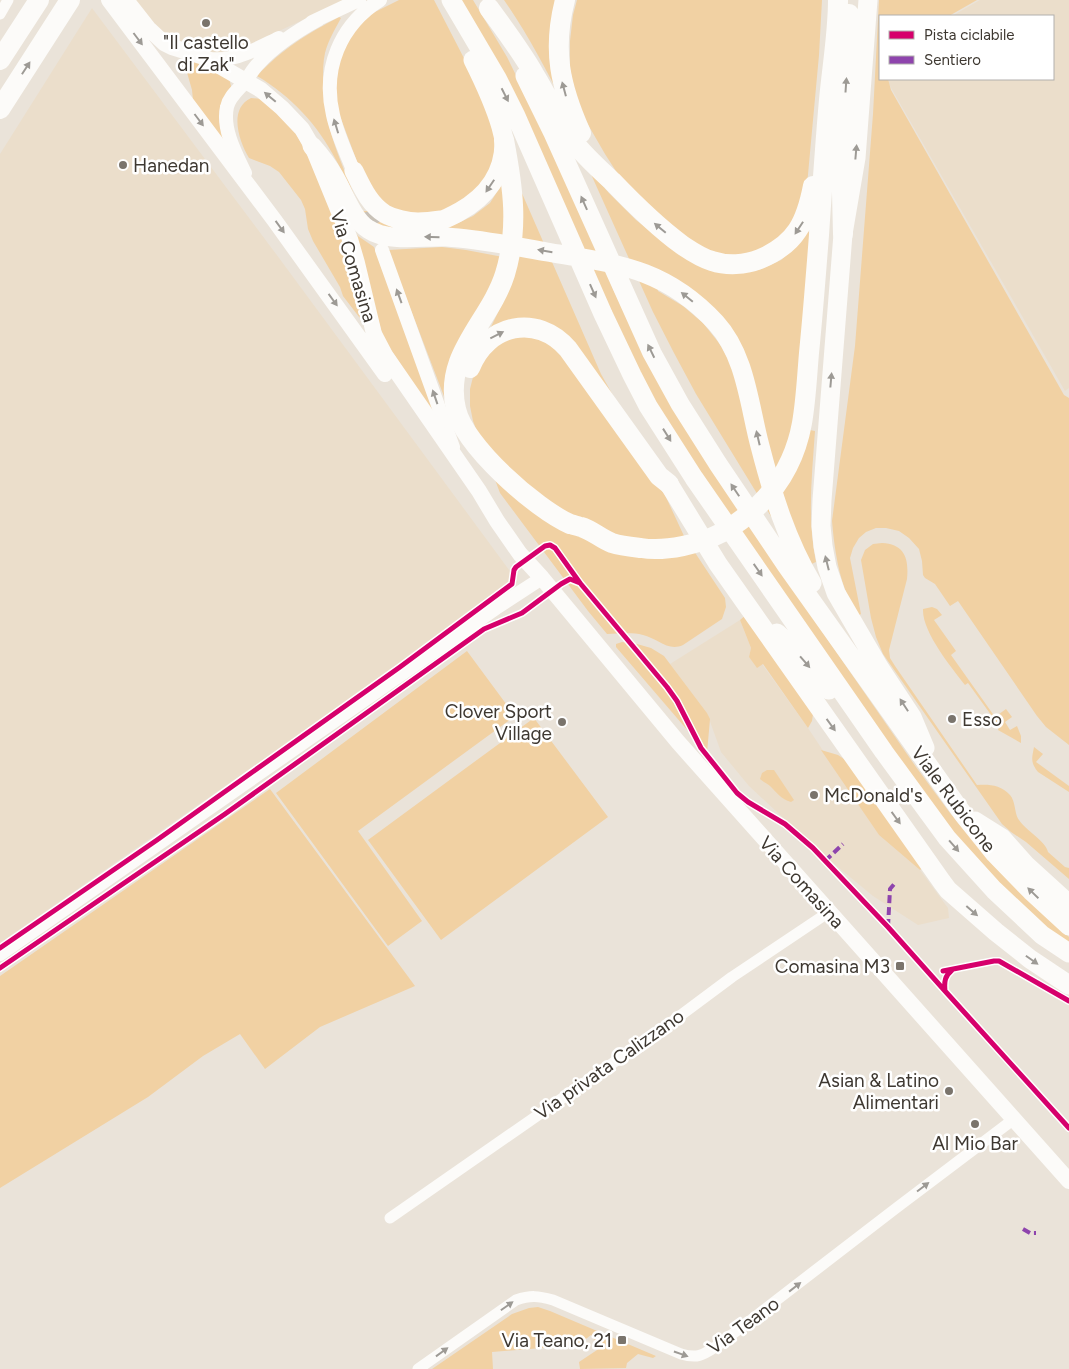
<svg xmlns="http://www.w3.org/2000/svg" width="1069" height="1369" viewBox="0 0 1069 1369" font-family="Figtree,sans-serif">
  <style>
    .built { fill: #ebdecb }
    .green { fill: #f1d1a3 }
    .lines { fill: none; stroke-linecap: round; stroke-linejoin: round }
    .tertiary-tunnel { stroke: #c8c1b7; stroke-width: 14; stroke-dasharray: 14 7; stroke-linecap: butt }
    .minor { stroke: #fcfbf9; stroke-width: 11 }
    .tertiary { stroke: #fcfbf9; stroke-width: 14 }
    .secondary { stroke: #fcfbf9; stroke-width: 16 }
    .trunk { stroke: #fcfbf9; stroke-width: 19 }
    .motorway { stroke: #fcfbf9; stroke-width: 20 }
    .quiet { stroke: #8e44ad; stroke-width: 4; stroke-dasharray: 8 4; stroke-linecap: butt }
    .cycleway-casing { stroke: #fff; stroke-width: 8 }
    .cycleway { stroke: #d6006c; stroke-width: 5 }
    .oneway { fill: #9d9a95 }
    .poi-dot { fill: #7a746c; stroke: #fff; stroke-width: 2 }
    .labels { text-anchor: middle; stroke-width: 5; stroke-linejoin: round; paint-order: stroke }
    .poi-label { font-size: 19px; fill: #3e3831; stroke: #fff; text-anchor: end }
    .street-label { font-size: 19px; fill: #3e3831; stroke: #fff }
  </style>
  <rect width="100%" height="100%" fill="#eae3d9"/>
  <!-- built -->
  <path class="built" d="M133,0H346L244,47L219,53H198L164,35Z
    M980,0H1069V388L1065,391L886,79H1053V16H952Z
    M92,8L282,262L518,582L0,943V154Z
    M740,620L751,648L749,657L757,667L762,664L808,728L879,835L920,870L948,908L949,918L918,925L873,896L821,853L749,786L721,752L707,713L670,664Z"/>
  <!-- green -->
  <path class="green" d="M399,0H434L485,99L498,151L483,189L443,214L404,213L387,205L373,191L362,175L337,108L334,88L338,65L347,43L358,27L371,14Z
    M461,0H473L507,57L533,110L552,150L614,291L639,345L812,617L916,767L950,813L993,865L1069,937V947L1049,933L945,828L678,442L641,375Z
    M504,0H561L564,105C546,69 527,33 504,0Z
    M577,0H822L819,55L806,196L786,238L752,256H716L680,235L621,179L605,154L583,116L575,92L570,69V41L573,15Z
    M879,0H977L949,16H880V79H888L891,90L1064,395L1069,398V745L1046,727L1037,716L958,601L950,606L935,584L925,578L923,575L922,561L919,549L909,538L899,531L886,528H876L866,532L859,538L853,548L850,558L861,614L858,616C840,587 835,555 832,521L855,346L873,114Z
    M339,17L341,18C335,29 328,41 325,53C323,62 323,71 323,80C323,125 341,161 357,202C350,188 344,174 336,160C318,125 291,96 257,76C282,49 307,34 339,17Z
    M197,61L229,78L231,86L233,155L193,100L192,90L184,62Z
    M251,98L262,99L294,130L329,195L366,326L343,296L340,287L313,241L308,229L305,209L301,200L279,172L270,166L249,158C239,141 228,109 251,98Z
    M590,172L609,193L636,220L687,259L759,270L781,260L796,247L808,231L811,235L794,427L815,431C812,475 807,518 816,562L809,565L796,537L742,356L655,275L658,291L683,306L703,323L719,343L734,369L772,518L696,394L674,353L653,312Z
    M504,181L509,245L393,236L355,211H369L456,224L473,216L490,203Z
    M521,191L601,374L633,431L570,342L488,333L504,300Z
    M349,224L358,236L374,247L435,412L433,414L384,339Z
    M442,247L466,250L503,257L450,412L388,250Z
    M508,337H536L558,349L665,495L684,536L725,598L726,607L722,619L683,645C668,652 657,638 643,635C631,632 619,634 607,634L588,611L500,493L473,421L470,406V389L474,373L480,359Z
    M882,543C905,544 909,559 907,579L889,650L890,658L895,666L977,785C989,784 1001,785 1010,795C1016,802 1014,813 1019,820C1026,831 1046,841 1048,852L1065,867L1069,868V879L1026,842L1011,832L1002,824L883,654L876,637L871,618L861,560L865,550L873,544Z
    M932,607L937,609L942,615L934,620L956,651L951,655L995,717L1006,709L1012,717L1005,722L1010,730L1017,726L1021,736V743L998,730L999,726L968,683L965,685C952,668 922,632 923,609Z
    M747,614L813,714L812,721L808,728L763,664L757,668L749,657L751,648L740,620Z
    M622,642L637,644L651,648L664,656L707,713L710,719L707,753L616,647V644Z
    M467,651L515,716L358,831L422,921L388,946L276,793Z
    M534,718L608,817L441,940L368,840Z
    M1034,747L1043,754L1036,762L1069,786V792L1038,772C1030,762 1032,758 1034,747Z
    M821,750L838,755L850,763L923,868L920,870L879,835Z
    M767,770H774L794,800L791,802C781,799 777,793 770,786C767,783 763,782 760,779L762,773Z
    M270,789L415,986L320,1027L265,1069L240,1034L203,1056L148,1097L0,1188V976Z
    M538,1307L550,1311L656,1356L653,1358L638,1354L627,1363L626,1368L580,1369L579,1362L600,1348L591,1335L578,1345L492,1352L493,1369H432L512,1314L529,1308Z"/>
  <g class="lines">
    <!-- tertiary-tunnel -->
    <path class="tertiary-tunnel" d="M369,211L378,238"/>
    <!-- minor -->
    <path class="minor" d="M0,14L8,0
      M390,1218L669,1024L732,977L829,912
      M418,1369L516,1300C531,1295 538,1296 553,1300L681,1354C698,1359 703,1355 717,1346L895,1209L1014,1119"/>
    <!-- tertiary -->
    <path class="tertiary" d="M312,22L359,0
      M205,58C232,64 256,49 279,38
      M245,173C236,154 222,129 227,107C229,97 238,90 244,83C249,77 252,70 258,64C275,45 297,31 319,19
      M357,180C349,158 338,138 333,115C322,69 340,25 380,0
      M382,250L453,447
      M0,954L496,608L542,578"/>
    <!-- secondary -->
    <path class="secondary" d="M109,0L275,221L385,374
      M126,0L148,28L164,43L172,47L204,57L261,90L282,108L302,129L312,146L350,239L357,263L374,334L385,355L479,491L497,521L520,554L542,578L678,742L1069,1181"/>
    <!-- trunk -->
    <path class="trunk" d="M451,0L497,78L516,116L603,314L632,375L648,406L694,478L884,752L947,838L994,890L1042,935L1069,953
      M868,0L856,158L843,234L822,500L821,526L823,546L827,567L836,593L879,667L912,717L925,748
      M525,76L553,133L652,353L680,404L718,464L786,565L963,814L995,854L1031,891L1069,926
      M312,146C320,155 328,165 334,176C344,192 352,219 368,229C389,243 422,236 446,237C480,239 513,246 547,252C617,264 665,268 716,323C746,356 749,405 760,446C772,493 787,541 812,583
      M354,171C362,187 369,204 385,214C394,219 408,222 418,222C426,222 434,221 441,220C447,219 453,215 459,212C486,197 504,174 504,142C504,137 502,132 501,127C494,103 484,82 473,60
      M669,484L718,564L942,882L948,890L996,932L1030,959L1069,985
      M777,633L790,645L829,690
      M975,821L1002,838L1026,865L1069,904"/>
    <!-- motorway -->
    <path class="motorway" d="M565,0C552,50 560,86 581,133
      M489,8C505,30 521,51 534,74C549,98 560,124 577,146C588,159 600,170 612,181C634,204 656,226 682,245C691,251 701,258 712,261C727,266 745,265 760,259C796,244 806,222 813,186
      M0,60L39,0
      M0,109L70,0
      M504,140C513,187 519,228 505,274C490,322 443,354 456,409C464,446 536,509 570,524C571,524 580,527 581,527C592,530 601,539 612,543C621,546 632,547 641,548C666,552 700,544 721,533C765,508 793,473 802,423C806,400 807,376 809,353C813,313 816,274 819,235C822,190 825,145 829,100C832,67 838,33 838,0
      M843,234L841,151L850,22L849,14
      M470,368C487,324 537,313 568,349L659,476L669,484"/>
    <!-- quiet -->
    <path class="quiet" d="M825,861L843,844
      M888,927L890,889L895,883
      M1023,1229L1030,1233H1036"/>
    <!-- cycleway casing -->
    <g class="cycleway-casing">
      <path id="cycleway" d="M580,583L667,687L677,701L701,748L737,793L748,802L785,824L813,848L888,927L945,991
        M0,948L157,840L400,667L512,584L514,570L516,567L545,546L550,545L555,548L580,583L570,579L561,584L522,613L484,629L225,814L0,968
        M952,970C945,976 944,981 945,991L1069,1128
        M943,971L994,961H999L1069,1001"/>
    </g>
    <!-- cycleway -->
    <use href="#cycleway" class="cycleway"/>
  </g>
  <!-- one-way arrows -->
  <defs><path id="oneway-solid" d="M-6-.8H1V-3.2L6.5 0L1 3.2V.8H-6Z" transform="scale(1.25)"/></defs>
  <g class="oneway">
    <use href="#oneway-solid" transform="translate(138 39) rotate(53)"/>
    <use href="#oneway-solid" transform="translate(26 68) rotate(-57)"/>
    <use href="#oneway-solid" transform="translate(846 85) rotate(-86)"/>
    <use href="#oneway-solid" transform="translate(564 89) rotate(-105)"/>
    <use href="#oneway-solid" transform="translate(505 95) rotate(63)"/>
    <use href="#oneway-solid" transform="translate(270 97) rotate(-140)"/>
    <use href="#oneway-solid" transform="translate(199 120) rotate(53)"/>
    <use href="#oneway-solid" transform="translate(336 126) rotate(-107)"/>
    <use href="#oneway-solid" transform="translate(856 152) rotate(-85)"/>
    <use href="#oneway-solid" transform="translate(490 186) rotate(124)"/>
    <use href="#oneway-solid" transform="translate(584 203) rotate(-114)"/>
    <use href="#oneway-solid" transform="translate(280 227) rotate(54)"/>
    <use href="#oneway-solid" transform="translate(660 228) rotate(-140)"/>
    <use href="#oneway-solid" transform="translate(799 228) rotate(123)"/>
    <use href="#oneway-solid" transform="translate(432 237) rotate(-179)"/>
    <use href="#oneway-solid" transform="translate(545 251) rotate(-170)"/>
    <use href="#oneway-solid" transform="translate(593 291) rotate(66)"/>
    <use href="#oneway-solid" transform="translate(399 296) rotate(-110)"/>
    <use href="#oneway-solid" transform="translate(687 297) rotate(-141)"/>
    <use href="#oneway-solid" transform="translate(333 300) rotate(54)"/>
    <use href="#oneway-solid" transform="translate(497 335) rotate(-27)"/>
    <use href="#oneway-solid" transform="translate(651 351) rotate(-116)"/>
    <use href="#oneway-solid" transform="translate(831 380) rotate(-85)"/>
    <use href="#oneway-solid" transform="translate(435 397) rotate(-109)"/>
    <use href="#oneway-solid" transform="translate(667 435) rotate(58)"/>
    <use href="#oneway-solid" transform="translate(758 438) rotate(-103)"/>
    <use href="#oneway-solid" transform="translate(735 490) rotate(-124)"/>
    <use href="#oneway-solid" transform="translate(827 563) rotate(-104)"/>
    <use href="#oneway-solid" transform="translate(758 570) rotate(55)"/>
    <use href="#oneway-solid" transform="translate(805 662) rotate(49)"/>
    <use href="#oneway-solid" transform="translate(904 705) rotate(-123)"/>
    <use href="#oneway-solid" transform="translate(831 725) rotate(54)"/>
    <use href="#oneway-solid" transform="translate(896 818) rotate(54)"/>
    <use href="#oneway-solid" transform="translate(954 846) rotate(49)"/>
    <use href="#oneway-solid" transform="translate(1033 893) rotate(-136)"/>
    <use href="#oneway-solid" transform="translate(972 911) rotate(41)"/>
    <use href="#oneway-solid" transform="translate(1032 960) rotate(35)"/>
    <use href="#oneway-solid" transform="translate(923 1187) rotate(-37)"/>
    <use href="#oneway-solid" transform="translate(795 1287) rotate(-38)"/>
    <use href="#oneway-solid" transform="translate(507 1306) rotate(-35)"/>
    <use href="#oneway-solid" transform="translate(442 1352) rotate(-36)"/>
    <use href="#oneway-solid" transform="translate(681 1354) rotate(19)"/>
  </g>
  <!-- markers -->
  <g class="poi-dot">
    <circle cx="206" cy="23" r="5"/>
    <circle cx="123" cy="165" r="5"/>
    <circle cx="952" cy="719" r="5"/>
    <circle cx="562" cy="722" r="5"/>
    <circle cx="814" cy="795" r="5"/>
    <rect x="895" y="961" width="10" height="10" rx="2.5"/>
    <circle cx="949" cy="1091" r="5"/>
    <circle cx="975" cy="1124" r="5"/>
    <rect x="617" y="1335" width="10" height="10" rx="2.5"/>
  </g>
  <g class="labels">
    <!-- poi labels -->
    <g class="poi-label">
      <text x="206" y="49" text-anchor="middle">"Il castello<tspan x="206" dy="22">di Zak"</tspan></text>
      <text x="133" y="172" text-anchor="start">Hanedan</text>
      <text x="552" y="718">Clover Sport<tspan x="552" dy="22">Village</tspan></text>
      <text x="962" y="726" text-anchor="start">Esso</text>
      <text x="824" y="802" text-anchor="start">McDonald's</text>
      <text x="890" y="973">Comasina M3</text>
      <text x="939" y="1087">Asian &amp; Latino<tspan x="939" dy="22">Alimentari</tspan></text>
      <text x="975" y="1150" text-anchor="middle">Al Mio Bar</text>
      <text x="612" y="1347">Via Teano, 21</text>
    </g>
    <!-- street labels -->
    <g class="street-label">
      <text transform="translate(354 266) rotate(73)" y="7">Via Comasina</text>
      <text transform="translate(954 799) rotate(53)" y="7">Viale Rubicone</text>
      <text transform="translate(802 882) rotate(48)" y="7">Via Comasina</text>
      <text transform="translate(609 1064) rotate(-35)" y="7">Via privata Calizzano</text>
      <text transform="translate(743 1325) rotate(-36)" y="7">Via Teano</text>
    </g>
  </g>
  <!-- legend -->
  <rect x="879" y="15" width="175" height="65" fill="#ffffff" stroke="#b2afad"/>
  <rect x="889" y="31" width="25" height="8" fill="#d6006c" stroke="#b2afad"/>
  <text x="924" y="40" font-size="15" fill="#3e3831">Pista ciclabile</text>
  <rect x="889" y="56" width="25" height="8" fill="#8e44ad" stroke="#b2afad"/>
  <text x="924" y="65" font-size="15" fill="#3e3831">Sentiero</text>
</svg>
